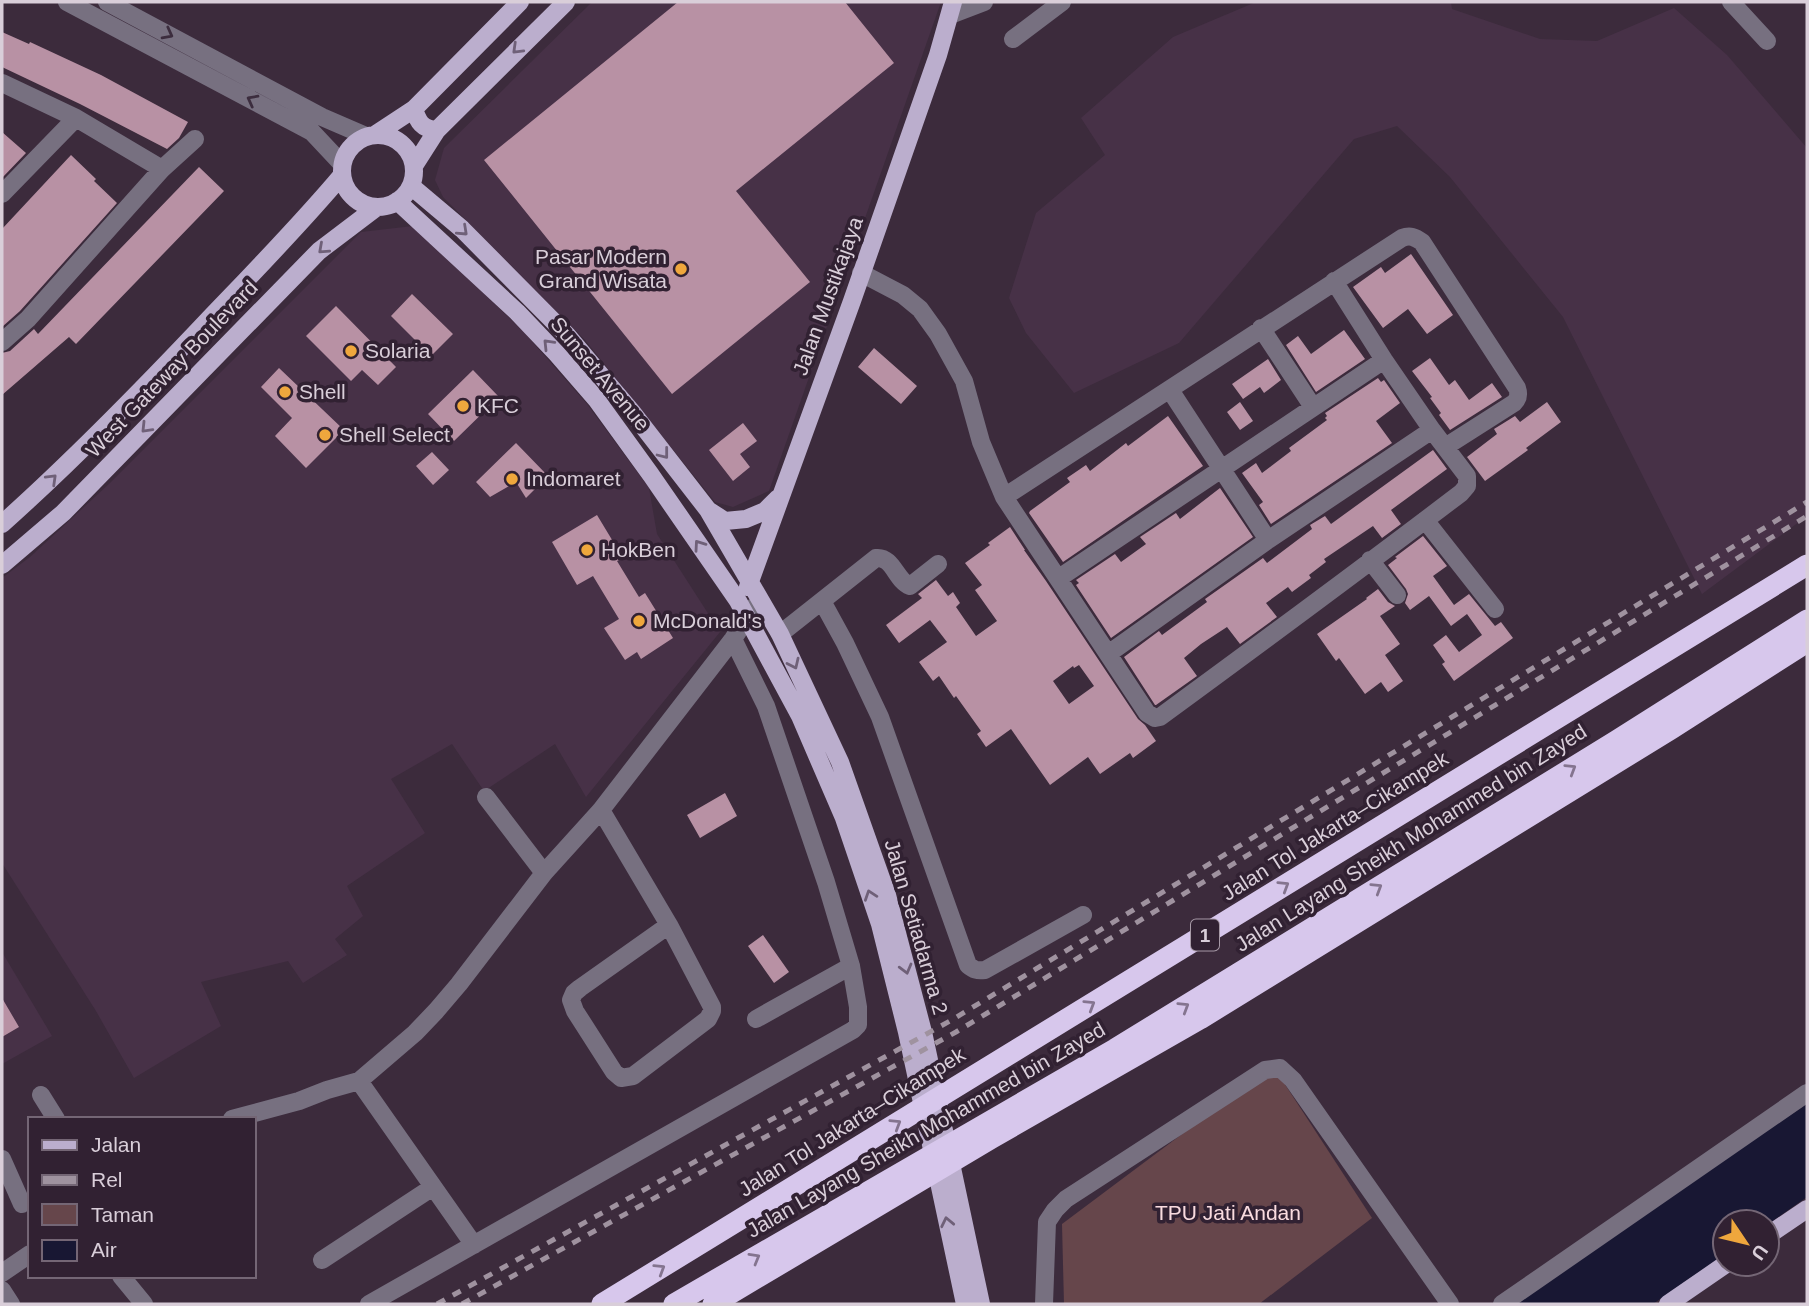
<svg xmlns="http://www.w3.org/2000/svg" width="1809" height="1306" viewBox="0 0 1809 1306" font-family="Arial,sans-serif">
  <style>
    .built { fill: #473147 }
    .green { fill: #66464b }
    .water { fill: #181733 }
    .building { fill: #b891a4; fill-rule: evenodd }
    .lines { fill: none; stroke-linecap: round; stroke-linejoin: round }
    .minor { stroke: #777080; stroke-width: 18 }
    .major { stroke: #bbaecd; stroke-width: 18 }
    .highway { stroke: #d7c7ec; stroke-width: 21 }
    .rail { stroke: #9f929f; stroke-width: 5; stroke-dasharray: 9 9; stroke-linecap: butt }
    .oneway { stroke: #3c2d3e }
    .oneway2 { stroke: #6f6078 }
    .oneway3 { stroke: #84748f }
    .poi-dot { fill: #efa73d; stroke: #312132; stroke-width: 2.5 }
    .labels { text-anchor: middle; stroke-width: 7; stroke-linejoin: round; paint-order: stroke }
    .shield { fill: #312132; stroke: #a79aa7; stroke-width: 2 }
    .shield-label { font-size: 19px; font-weight: bold; fill: #d9ced9 }
    .poi-label { font-size: 21px; fill: #d9ced9; stroke: #312132; text-anchor: start }
    .street-label { font-size: 21px; fill: #d9ced9; stroke: #312132 }
    .park-label { font-size: 21px; fill: #f9dbdf; stroke: #312132 }
  </style>
  <rect width="100%" height="100%" fill="#3c2b3c"/>
  <!-- built -->
  <path class="built" d="M592,2H941L769,491L733,507L715,502L585,340L443,197L435,180L444,148Z
    M1256,2H1451L1452,9L1540,39L1597,41L1674,8L1727,55L1807,148V516L1702,594L1563,317L1450,177L1397,126L1354,139L1179,343L1074,393L1026,333L1009,298L1036,213L1105,155L1081,118L1173,37Z
    M413,226L522,330L587,404L649,488L657,534L720,632L586,797L555,744L484,791L452,744L391,779L425,833L347,886L363,916L335,939L347,955L303,983L288,961L201,982L221,1026L134,1078L96,1011L2,863V578L30,557L110,483L361,232Z
    M2,952L52,1036L2,1064Z"/>
  <!-- green -->
  <path class="green" d="M1273,1066L1372,1218L1259,1304H1064L1062,1224Z"/>
  <!-- water -->
  <path class="water" d="M1807,1104V1197L1767,1225V1222H1725V1254L1653,1304H1512L1666,1198Z"/>
  <!-- building -->
  <path class="building" d="M678,2H845L894,63L736,191L810,282L672,394L484,160Z
    M2,32L29,44L30,42L101,75L188,122L179,138L167,149L80,104L2,67Z
    M2,132L26,153L2,178Z
    M71,155L96,179L94,181L117,203L20,311L2,327V229Z
    M199,167L224,191L76,344L69,337L2,395V353L10,351L34,329L38,334Z
    M1411,254L1453,315L1427,334L1408,309L1383,328L1353,287L1381,267L1385,273Z
    M412,294L453,334L431,356L391,316Z
    M336,306L396,367L378,385L362,370L351,381L306,336Z
    M1344,330L1365,359L1316,392L1286,345L1298,336L1311,354Z
    M874,348L917,386L901,404L858,367Z
    M1430,358L1449,385L1455,380L1469,400L1492,383L1502,397L1450,430L1439,415L1441,413L1430,398L1432,397L1412,371Z
    M1268,359L1281,380L1264,393L1260,387L1243,399L1232,384Z
    M279,368L344,430L306,468L275,436L292,418L261,387Z
    M473,370L499,397L454,441L428,414Z
    M1378,378L1381,382L1384,380L1400,403L1376,421L1392,443L1271,524L1259,505L1263,502L1242,473L1256,463L1262,473L1291,451L1289,448L1327,420L1325,418L1327,416L1325,413Z
    M1240,402L1253,421L1240,430L1227,412Z
    M1547,402L1561,422L1526,448L1528,450L1485,481L1467,457L1497,434L1494,429L1515,416L1520,422Z
    M1168,416L1203,466L1063,562L1029,513L1030,511L1070,482L1067,478L1086,465L1090,471L1126,443L1128,446Z
    M743,423L757,441L740,454L750,467L733,481L709,450Z
    M516,443L548,476L526,498L516,482L490,497L476,482Z
    M1433,450L1447,469L1391,510L1401,524L1382,538L1373,526L1324,559L1326,562L1309,575L1311,578L1292,592L1288,587L1266,603L1277,617L1240,644L1227,627L1201,644L1184,658L1197,676L1156,705H1155L1124,657L1159,631L1162,635L1207,602L1205,599L1263,558L1267,563L1312,529L1310,525L1325,516L1331,524Z
    M432,452L449,470L433,485L416,466Z
    M1220,488L1253,537L1111,638L1076,585L1079,583L1076,580L1115,554L1121,562L1146,544L1140,537L1176,513L1180,519Z
    M597,515L623,558L617,561L639,597L645,593L673,638L641,659L637,652L625,660L604,628L619,619L593,576L577,585L552,542Z
    M1010,527L1025,550H1024L1046,581L1138,719L1145,725L1156,741L1133,758L1130,753L1100,774L1088,757L1050,785L1011,729L986,747L977,734L981,731L956,696L954,698L939,676L933,681L919,662L947,642L930,620L899,643L886,625L922,598L918,594L936,580L948,596L953,592L960,603L956,607L976,636L997,621L975,590L982,585L965,563L990,545L988,543ZM1079,665L1094,686L1069,704L1053,681L1073,666L1074,668Z
    M1423,536L1447,566L1433,576L1454,605L1469,594L1495,626L1501,622L1513,638L1454,681L1442,664L1445,662L1433,645L1446,635L1459,652L1482,635L1467,614L1451,626L1429,596L1410,610L1405,603L1408,594L1406,589L1388,565L1397,558L1395,557Z
    M1378,589L1388,602L1395,606L1380,616L1400,644L1385,655L1403,681L1388,692L1381,682L1365,694L1339,658L1336,661L1317,634L1367,599L1366,598Z
    M725,793L737,816L700,838L687,815Z
    M763,935L789,972L774,983L748,946Z
    M2,998L19,1027L2,1037Z"/>
  <g class="lines">
    <!-- minor -->
    <path class="minor" d="M67,2L312,132L342,164
      M107,2L322,117L366,136
      M1731,2L1767,41
      M950,15L984,2
      M1013,39L1062,2
      M2,83L76,118L162,169
      M2,194L76,118
      M861,273L903,295L920,309L938,334L964,381L981,442L1004,497L1402,238C1410,235 1415,237 1422,242L1517,388C1519,394 1519,398 1514,403L1445,447
      M1261,328L1313,407
      M2,342L28,319L162,169L195,139
      M1170,390L1268,540
      M1004,497L1147,713L1155,718L1160,717C1261,643 1361,569 1461,493L1467,486V476L1432,430
      M1425,520L1495,609
      M1370,560L1397,595
      M1059,578L1384,360
      M822,601L845,643L880,717L968,965C974,970 977,971 985,970L1083,915
      M780,634L876,558C893,556 896,581 910,586L938,564
      M1108,654L1268,540L1432,430L1384,360L1334,281
      M486,797L544,873
      M601,810L669,925L712,1007V1011L708,1019L633,1076L621,1078L614,1072L575,1011L571,1000L574,993L580,988L669,925
      M756,1019L851,966
      M359,1081L474,1245
      M41,1095L56,1119
      M232,1119L299,1101L327,1090L359,1081L415,1033L436,1011L459,984L544,873L601,810L733,639L754,607
      M2,1159L22,1204
      M322,1260L433,1187
      M2,1273L30,1254
      M121,1276L144,1304
      M2,1290L11,1304
      M369,1304L853,1030L858,1025V1007L851,966L826,882L766,706L733,639
      M1044,1304L1047,1222L1055,1210L1066,1199L1265,1070L1280,1068L1293,1080L1450,1304
      M1502,1304L1807,1093"/>
    <!-- major -->
    <path class="major" d="M414,109C418,122 422,129 437,130
      M376,134L414,109L520,2
      M342 171a36 36 0 1 1 72 0a36 36 0 1 1-72 0Z
      M414,166L437,130L566,2
      M411,186L462,229L567,335L632,412L708,510L780,634L840,762L887,895L923,1032L981,1304
      M397,201L517,312L557,354L596,399L651,475L738,601L800,716L844,818L880,924L907,1032L965,1304
      M708,510L725,521L746,519L765,511L778,498
      M2,524C75,459 142,390 209,319C254,272 300,225 342,175
      M2,565L63,513L319,251L377,207
      M748,587L852,301L938,55L953,2
      M1767,1236L1807,1209
      M1668,1304L1726,1264"/>
    <!-- highway -->
    <path class="highway" d="M602,1304L1807,565
      M674,1304L1115,1049L1616,741L1807,620
      M713,1304L992,1138L1200,1019L1671,729L1807,642"/>
    <!-- rail -->
    <path class="rail" d="M437,1304L950,1021L1807,502
      M462,1304L956,1032L1807,516"/>
  </g>
  <!-- one-way arrows -->
  <defs><path id="oneway-chevron" d="M-2-3.5L2.5 0L-2 3.5" fill="none" stroke-width="1.6" stroke-linecap="round" stroke-linejoin="round" transform="scale(1.75)"/></defs>
  <g class="oneway">
    <use href="#oneway-chevron" transform="translate(168 34) rotate(28)"/>
    <use href="#oneway-chevron" transform="translate(252 100) rotate(-152)"/>
  </g>
  <g class="oneway2">
    <use href="#oneway-chevron" transform="translate(517 49) rotate(136)"/>
    <use href="#oneway-chevron" transform="translate(463 231) rotate(43)"/>
    <use href="#oneway-chevron" transform="translate(323 249) rotate(138)"/>
    <use href="#oneway-chevron" transform="translate(548 344) rotate(-134)"/>
    <use href="#oneway-chevron" transform="translate(146 428) rotate(134)"/>
    <use href="#oneway-chevron" transform="translate(664 454) rotate(52)"/>
    <use href="#oneway-chevron" transform="translate(52 479) rotate(-44)"/>
    <use href="#oneway-chevron" transform="translate(699 545) rotate(-125)"/>
    <use href="#oneway-chevron" transform="translate(794 664) rotate(65)"/>
    <use href="#oneway-chevron" transform="translate(870 895) rotate(-109)"/>
    <use href="#oneway-chevron" transform="translate(906 969) rotate(75)"/>
    <use href="#oneway-chevron" transform="translate(947 1222) rotate(-102)"/>
  </g>
  <g class="oneway3">
    <use href="#oneway-chevron" transform="translate(1571 769) rotate(-32)"/>
    <use href="#oneway-chevron" transform="translate(1284 886) rotate(-32)"/>
    <use href="#oneway-chevron" transform="translate(1377 888) rotate(-32)"/>
    <use href="#oneway-chevron" transform="translate(1090 1005) rotate(-32)"/>
    <use href="#oneway-chevron" transform="translate(1184 1007) rotate(-32)"/>
    <use href="#oneway-chevron" transform="translate(896 1124) rotate(-32)"/>
    <use href="#oneway-chevron" transform="translate(755 1258) rotate(-30)"/>
    <use href="#oneway-chevron" transform="translate(660 1269) rotate(-32)"/>
  </g>
  <!-- markers -->
  <g class="poi-dot">
    <circle cx="681" cy="269" r="7"/>
    <circle cx="351" cy="351" r="7"/>
    <circle cx="285" cy="392" r="7"/>
    <circle cx="463" cy="406" r="7"/>
    <circle cx="325" cy="435" r="7"/>
    <circle cx="512" cy="479" r="7"/>
    <circle cx="587" cy="550" r="7"/>
    <circle cx="639" cy="621" r="7"/>
  </g>
  <g class="labels">
    <!-- shield labels -->
    <rect class="shield" x="1191" y="919.5" width="28" height="31" rx="5"/>
    <g class="shield-label">
      <text x="1205" y="942">1</text>
    </g>
    <!-- poi labels -->
    <g class="poi-label">
      <text x="667" y="264" text-anchor="end">Pasar Modern<tspan x="667" dy="24">Grand Wisata</tspan></text>
      <text x="365" y="358">Solaria</text>
      <text x="299" y="399">Shell</text>
      <text x="477" y="413">KFC</text>
      <text x="339" y="442">Shell Select</text>
      <text x="526" y="486">Indomaret</text>
      <text x="601" y="557">HokBen</text>
      <text x="653" y="628">McDonald's</text>
    </g>
    <!-- street labels -->
    <g class="street-label">
      <text transform="translate(828 296) rotate(-70)" y="7">Jalan Mustikajaya</text>
      <text transform="translate(172 369) rotate(-46)" y="7">West Gateway Boulevard</text>
      <text transform="translate(600 374) rotate(50)" y="7">Sunset Avenue</text>
      <text transform="translate(1335 826) rotate(-32)" y="7">Jalan Tol Jakarta–Cikampek</text>
      <text transform="translate(1411 838) rotate(-32)" y="7">Jalan Layang Sheikh Mohammed bin Zayed</text>
      <text transform="translate(916 927) rotate(74)" y="7">Jalan Setiadarma 2</text>
      <text transform="translate(852 1122) rotate(-32)" y="7">Jalan Tol Jakarta–Cikampek</text>
      <text transform="translate(926 1130) rotate(-30)" y="7">Jalan Layang Sheikh Mohammed bin Zayed</text>
    </g>
    <!-- park labels -->
    <g class="park-label">
      <text x="1228" y="1220">TPU Jati Andan</text>
    </g>
  </g>
  <!-- border -->
  <rect width="1809" height="1306" fill="none" stroke="#d9ced9" stroke-width="7"/>
  <!-- legend -->
  <rect x="28" y="1117" width="228" height="161" fill="#312132" stroke="#746675" stroke-width="2"/>
  <rect x="42" y="1140" width="35" height="10" fill="#bbaecd" stroke="#746675" stroke-width="2"/>
  <text x="91" y="1152" font-size="21" fill="#d9ced9">Jalan</text>
  <rect x="42" y="1175" width="35" height="10" fill="#9f929f" stroke="#746675" stroke-width="2"/>
  <text x="91" y="1187" font-size="21" fill="#d9ced9">Rel</text>
  <rect x="42" y="1204" width="35" height="21" fill="#66464b" stroke="#746675" stroke-width="2"/>
  <text x="91" y="1222" font-size="21" fill="#d9ced9">Taman</text>
  <rect x="42" y="1240" width="35" height="21" fill="#181733" stroke="#746675" stroke-width="2"/>
  <text x="91" y="1257" font-size="21" fill="#d9ced9">Air</text>
  <!-- north arrow -->
  <g transform="translate(1746 1243) rotate(125)"><circle r="33" fill="#312132" stroke="#746675" stroke-width="2"/>
  <path d="M0-5L12 26L0 18L-12 26Z" fill="#efa73d"/>
  <text y="-10" font-size="19" font-weight="bold" text-anchor="middle" fill="#d9ced9">U</text>
  </g>
</svg>
